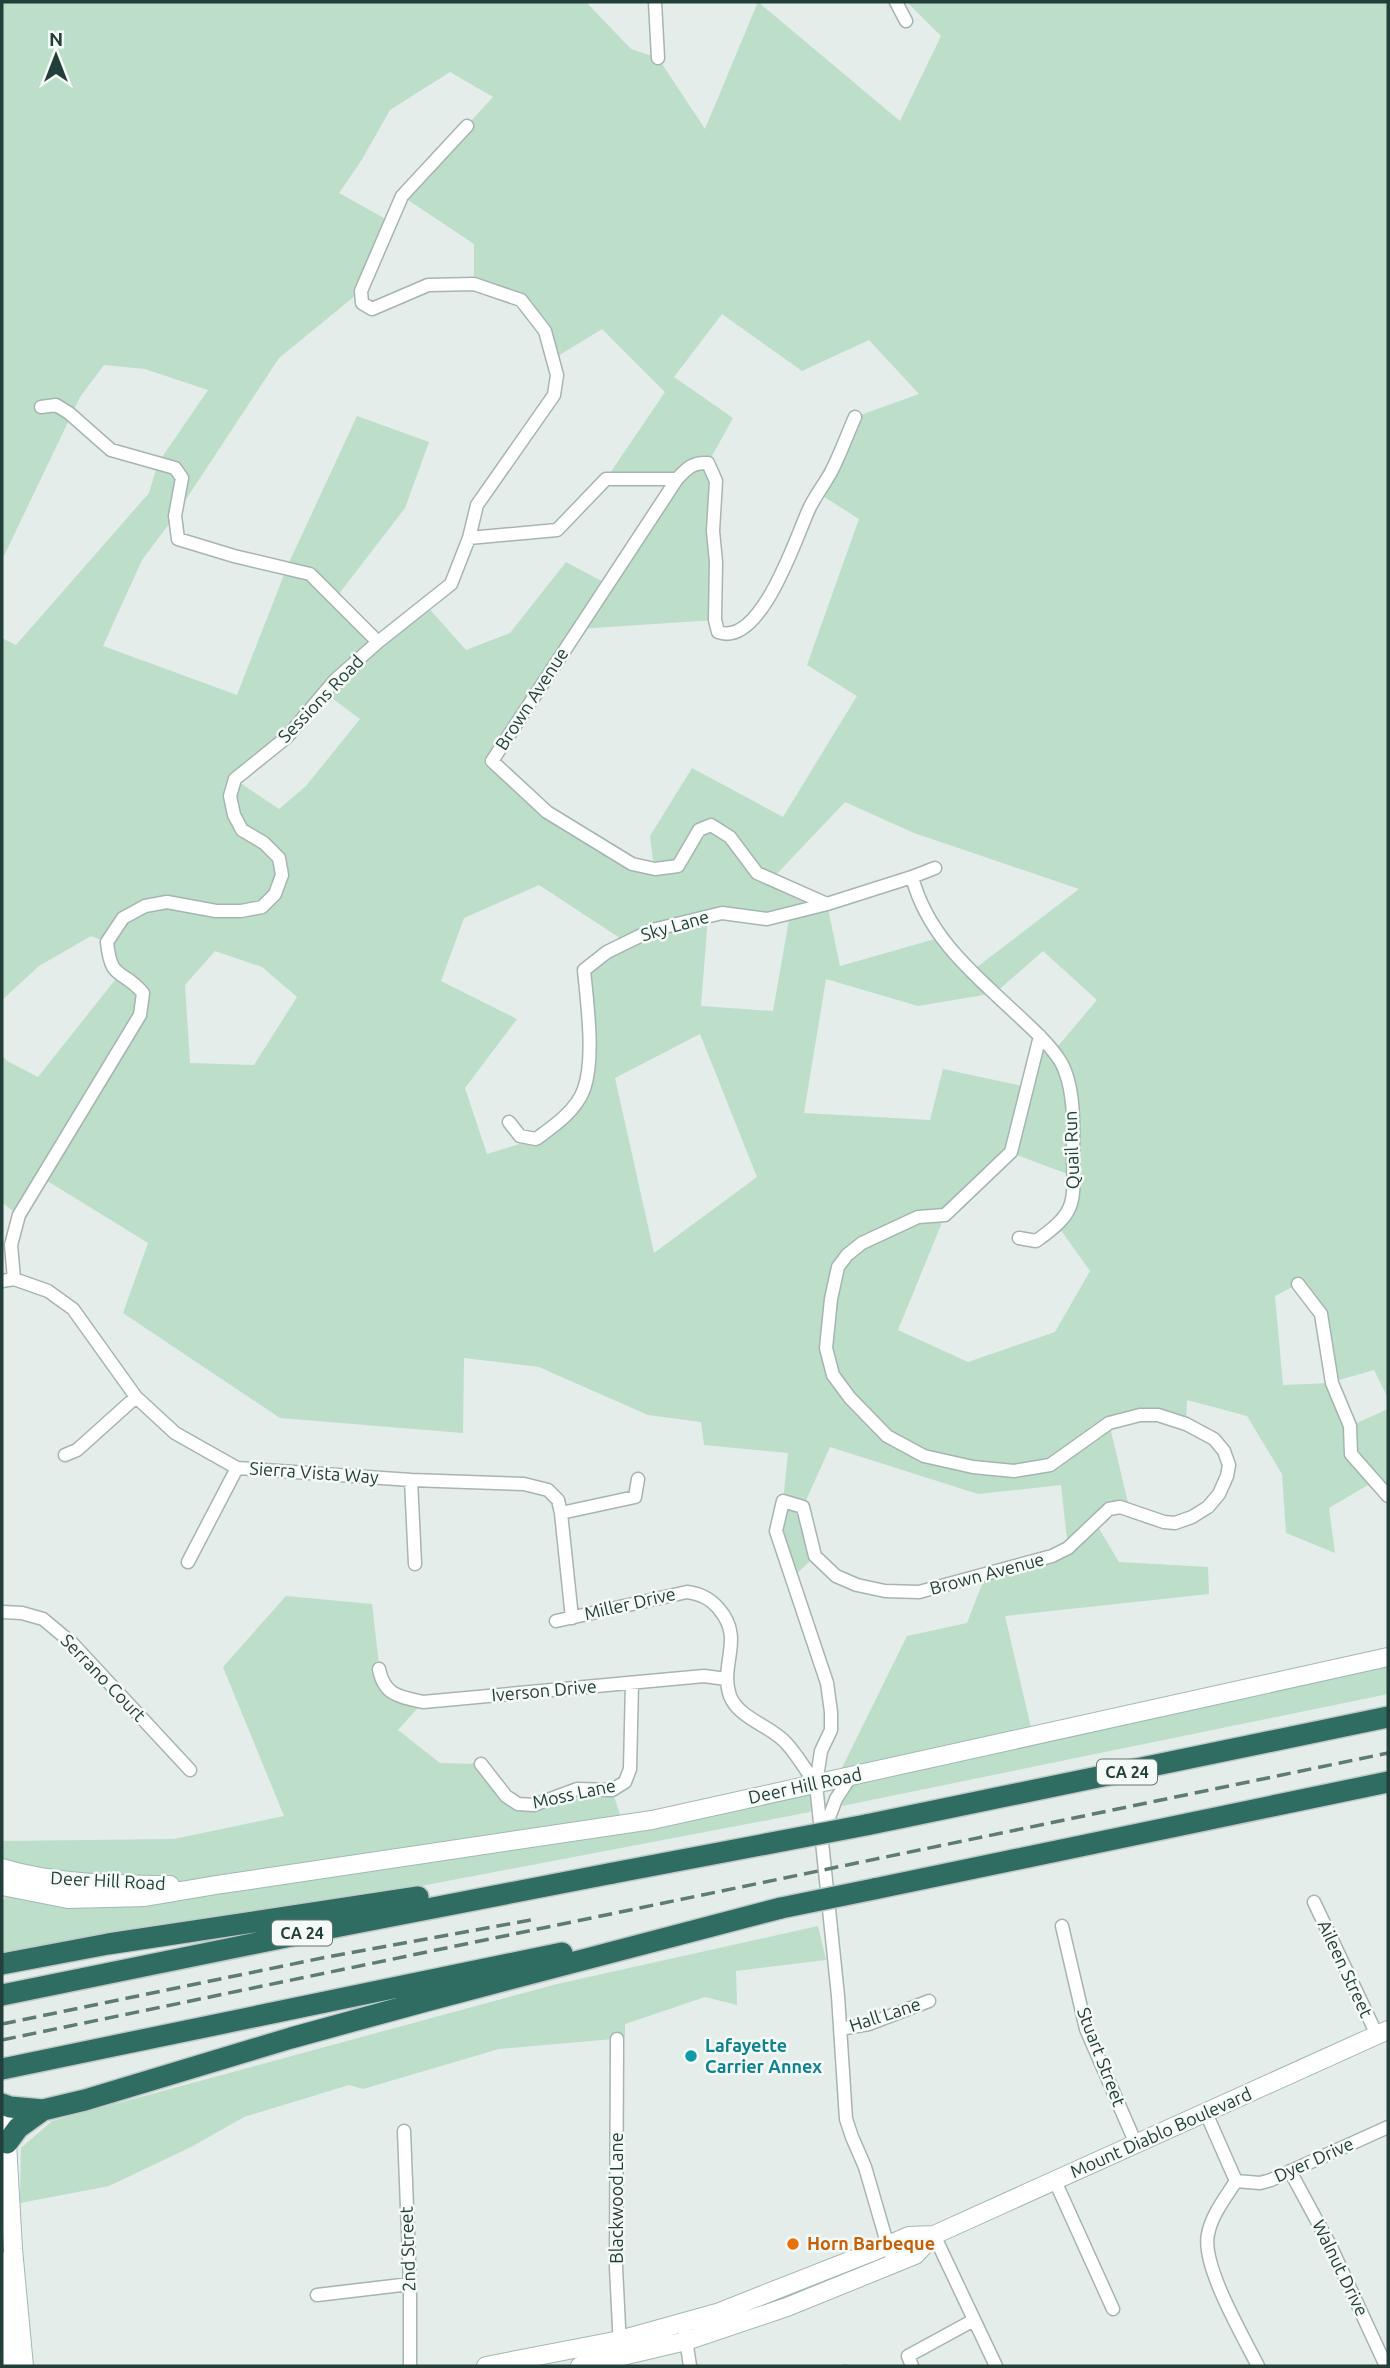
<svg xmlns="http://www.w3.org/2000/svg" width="1390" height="2368" viewBox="0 0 1390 2368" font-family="Ubuntu,sans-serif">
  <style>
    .green { fill: #bddec8; fill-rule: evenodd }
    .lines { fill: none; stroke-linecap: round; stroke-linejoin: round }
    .stream { stroke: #8dc4d2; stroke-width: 3.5 }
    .street-casing { stroke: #a6b5b1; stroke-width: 15 }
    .secondary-casing { stroke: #a2b9b2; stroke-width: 20 }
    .highway-casing { stroke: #c1c9c8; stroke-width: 24 }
    .street { stroke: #fff; stroke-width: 12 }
    .secondary { stroke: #fff; stroke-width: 18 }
    .highway { stroke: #2f6c62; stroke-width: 21 }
    .rail { stroke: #5e7b74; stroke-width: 3.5; stroke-dasharray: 14 7; stroke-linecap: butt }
    .highway-bridge-casing { stroke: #c1c9c8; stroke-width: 24; stroke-linecap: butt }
    .highway-bridge { stroke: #2f6c62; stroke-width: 21 }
    .culture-dot { fill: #0f9aa8; stroke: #f5faf7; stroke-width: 2.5 }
    .food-dot { fill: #e8710a; stroke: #f5faf7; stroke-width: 2.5 }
    .labels { text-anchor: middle; stroke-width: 5; stroke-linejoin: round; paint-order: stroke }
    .shield { fill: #f5faf7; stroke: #627772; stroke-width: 2 }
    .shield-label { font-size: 16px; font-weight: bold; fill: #233f39 }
    .street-label { font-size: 18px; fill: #233f39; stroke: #f5faf7 }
    .culture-label { font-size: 18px; font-weight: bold; fill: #0d838f; stroke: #f5faf7; text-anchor: start }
    .food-label { font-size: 18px; font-weight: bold; fill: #c56008; stroke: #f5faf7; text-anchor: start }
  </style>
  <rect width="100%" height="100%" fill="#e4edea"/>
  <!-- green -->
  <path class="green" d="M2,2H586L631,49L658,58L705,129L758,2L900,121L941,36L907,2H1388V1398L1374,1370L1332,1382L1350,1426L1388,1409V1496L1375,1481L1329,1508L1335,1553L1286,1533L1282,1474L1247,1416L1187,1400L1186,1424L1158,1415L1109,1423L1130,1511L1120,1507L1095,1522L1119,1562L1208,1567L1209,1594L1005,1616L1033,1736L1388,1657V1694L842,1806L843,1797L836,1780L907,1636L967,1623L986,1574L1068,1548L1061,1485L978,1494L830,1447L803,1507L815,1556L792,1578L776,1531L783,1501L788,1453L704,1445L701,1422L648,1415L539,1367L464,1358L463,1433L280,1418L123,1313L148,1243L41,1177L19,1215L2,1203V1055L7,1061L38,1077L119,975L106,942L91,936L39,966L2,1000V638L16,645L149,493L158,463L208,390L145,369L104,365L80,397L2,560ZM450,72L493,97L402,196L474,244V284L521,300L545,331L553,359L602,329L665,392L606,479L676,480L607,584L566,562L510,633L466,650L425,604L378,641L335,599L405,508L429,442L357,416L287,567L237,695L103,646L142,560L175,516L279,358L361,291L391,222L339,193L361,161L390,110ZM722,314L802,371L869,340L919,394L855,417L818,493L859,519L807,665L857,696L783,817L692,768L650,836L654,868L632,864L571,825L492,760L578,629L715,620L716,481L708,463L733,418L674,377ZM325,693L360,719L306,786L279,809L236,780ZM845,802L914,833L1079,889L972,971L942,937L840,966L827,904L772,879ZM539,885L626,942L584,970V1089L536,1139L487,1154L465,1088L517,1019L441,981L464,918ZM790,914L773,1011L701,1006L708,916ZM215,951L262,967L297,997L254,1065L190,1063L185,985ZM1043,951L1097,1000L1053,1052L1040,1036L1027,1087L943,1069L930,1120L804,1113L826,979L918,1006L995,993ZM700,1034L757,1177L654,1253L615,1078ZM1011,1153L1073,1176L1058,1226L1090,1271L1055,1332L968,1362L898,1330L945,1215ZM1298,1284L1321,1314L1331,1383L1283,1385L1275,1296Z
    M286,1596L372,1604L381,1682L423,1702L398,1730L440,1763L481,1764L518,1804L612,1790L623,1824L816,1784L818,1802L810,1812L374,1895L2,1956V1901C20,1881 46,1900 69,1899C93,1898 121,1889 145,1885L2,1868V1841L174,1839L284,1816L223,1667Z
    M818,1926L826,1960L736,1971L737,2005L705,1997L625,2024V2038L499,2049L363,2089L349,2085L244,2117L193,2146L109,2186L20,2203L21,2148L52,2121L557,1984Z"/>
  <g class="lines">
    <!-- stream -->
    <path class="stream" d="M844,2366H847"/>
    <!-- street casing -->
    <g class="street-casing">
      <path id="street" d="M655,2L658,58
        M896,2L906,21
        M41,407L56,405L69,413L111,450L175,468L182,478L175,516L178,539L234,556L310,574L378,642
        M469,538L557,530L606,479H677
        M912,877L935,868
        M827,904L757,873L730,837L711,825L699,830L678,866L655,869L632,864L547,812L492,761L677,479C687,468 693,462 708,463L716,481L713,531L716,562L715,620L718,632C761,648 796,537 809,509C815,496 824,485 831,472C840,455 847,435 855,417
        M509,1122L520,1136L536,1139C554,1126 576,1111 584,1089C595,1058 587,1002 584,970L607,952L652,930L722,913L767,919L827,904L912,877C929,941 979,978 1025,1022C1037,1033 1060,1055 1065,1071C1075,1097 1073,1128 1073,1156C1074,1204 1077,1212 1036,1241L1019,1238
        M14,1279L11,1245L19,1215L140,1015L143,993C122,968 111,982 107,942L123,918L145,906L167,902L216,911H241L262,907L275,894L282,875L279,858L264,843L242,830L234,815L230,796L235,779L287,737L335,680L378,642L451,584L469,538L477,505L554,395L557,375L545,331L521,300L474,284L428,285L372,309L362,303L361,291L402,196L467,126
        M2,1281L14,1279L48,1291L73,1309L136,1397L175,1433L237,1468L411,1480L524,1484L548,1490L558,1500L561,1513L572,1618
        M1298,1284L1321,1314L1332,1383L1350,1426L1351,1454L1388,1496
        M65,1455L77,1450L136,1397
        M411,1480L415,1564
        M561,1513L635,1497L638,1479
        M188,1562L237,1468
        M2,1612L22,1613L43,1619L73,1644L190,1770
        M556,1621L687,1592C700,1594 710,1598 719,1609C745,1639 719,1664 730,1696C739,1719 772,1726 787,1744C798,1756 806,1771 816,1784
        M379,1669C384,1695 399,1697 423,1702L704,1676L726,1679
        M481,1764L506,1796L518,1804L534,1805L577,1789L612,1790L625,1782L630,1769L632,1683
        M824,1831L836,1799L851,1776
        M1314,1902L1377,2035
        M1062,1926L1086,2029L1136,2144
        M840,2029L869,2024L929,2001
        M617,2039L616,2267L620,2347
        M1206,2113L1236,2181C1226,2197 1212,2214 1208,2234C1201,2265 1243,2336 1258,2366
        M404,2131L410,2284V2366
        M1290,2171L1330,2245L1386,2366
        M1055,2181L1113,2309
        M1236,2181L1260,2183L1271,2180L1388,2127
        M934,2235L996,2366
        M890,2253L865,2167L852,2137L846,2119L838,1996L816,1784L821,1751L831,1730V1712L827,1683L776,1531L783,1501L803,1507L815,1556L836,1576L857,1585L885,1591L919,1592L1052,1556L1068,1548L1109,1509L1120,1507L1164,1522L1175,1523L1192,1517L1208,1507L1219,1494L1227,1476L1229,1465L1224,1451L1214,1439L1186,1424L1158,1415H1140L1109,1423L1050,1465L1014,1471L973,1467L924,1456L887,1436L850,1398L833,1375L826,1348L831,1299L838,1267L847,1255L862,1243L918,1217L945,1215L1011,1152L1040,1036
        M317,2295L410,2284
        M685,2333L690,2366
        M912,2366L908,2356L974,2320"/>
    </g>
    <!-- secondary casing -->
    <g class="secondary-casing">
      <path id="secondary" d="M2,1868C55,1884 115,1885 170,1885
        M2,1886L68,1899L145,1897L216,1885L652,1820L1388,1657
        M2,2115L7,2143L13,2249L24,2366
        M2,2261L9,2366
        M486,2366L620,2340L717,2313L872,2252L909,2236L934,2235
        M580,2366L686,2341L787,2307L915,2255L934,2235L1388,2030"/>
    </g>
    <!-- highway casing -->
    <g class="highway-casing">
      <path id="highway" d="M866,1825L1388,1717
        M874,1889L1388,1782
        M2,1964L108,1944L418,1897
        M2,1995L340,1926L613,1873
        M2,2069L562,1953
        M2,2104L10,2107L43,2110
        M7,2143L18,2128L43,2110L85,2100L291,2038L426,2001L781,1908"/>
    </g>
    <!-- street -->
    <use href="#street" class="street"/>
    <!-- secondary -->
    <use href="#secondary" class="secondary"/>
    <!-- highway -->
    <use href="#highway" class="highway"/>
    <!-- rail -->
    <path class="rail" d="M2,2024L322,1958L531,1920
      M2,2040L1388,1753"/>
    <!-- highway-bridge casing -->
    <g class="highway-bridge-casing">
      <path id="highway-bridge" d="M613,1873L866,1825
        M781,1908L874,1889"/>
    </g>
    <!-- highway-bridge -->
    <use href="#highway-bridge" class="highway-bridge"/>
  </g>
  <!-- markers -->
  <circle class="culture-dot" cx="691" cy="2056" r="7"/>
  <circle class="food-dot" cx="793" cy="2244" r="7"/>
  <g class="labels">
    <!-- shield labels -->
    <g class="shield">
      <rect x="1097" y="1759.5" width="60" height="25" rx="5"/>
      <rect x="272" y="1920.5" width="60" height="25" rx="5"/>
    </g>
    <g class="shield-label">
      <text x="1127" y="1778">CA 24</text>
      <text x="302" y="1939">CA 24</text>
    </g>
    <!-- street labels -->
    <g class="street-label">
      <text transform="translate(321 699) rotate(-46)" y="6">Sessions Road</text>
      <text transform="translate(532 699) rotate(-57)" y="6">Brown Avenue</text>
      <text transform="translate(675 926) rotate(-16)" y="6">Sky Lane</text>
      <text transform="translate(1072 1150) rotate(-92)" y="6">Quail Run</text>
      <text transform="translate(314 1473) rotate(4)" y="6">Sierra Vista Way</text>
      <text transform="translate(987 1574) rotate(-15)" y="6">Brown Avenue</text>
      <text transform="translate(630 1604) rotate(-13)" y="6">Miller Drive</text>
      <text transform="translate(103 1678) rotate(46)" y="6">Serrano Court</text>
      <text transform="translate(544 1691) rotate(-5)" y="6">Iverson Drive</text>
      <text transform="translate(805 1786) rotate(-12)" y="6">Deer Hill Road</text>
      <text transform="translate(574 1794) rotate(-12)" y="6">Moss Lane</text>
      <text transform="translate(108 1881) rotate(3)" y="6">Deer Hill Road</text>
      <text transform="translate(1345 1969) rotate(65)" y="6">Aileen Street</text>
      <text transform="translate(885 2015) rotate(-18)" y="6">Hall Lane</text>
      <text transform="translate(1101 2057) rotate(69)" y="6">Stuart Street</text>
      <text transform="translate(1161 2133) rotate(-24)" y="6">Mount Diablo Boulevard</text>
      <text transform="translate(1314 2160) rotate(-24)" y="6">Dyer Drive</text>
      <text transform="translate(617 2198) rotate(-90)" y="6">Blackwood Lane</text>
      <text transform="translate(408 2249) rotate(-92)" y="6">2nd Street</text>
      <text transform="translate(1340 2268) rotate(64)" y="6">Walnut Drive</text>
    </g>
    <!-- culture labels -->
    <g class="culture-label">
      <text x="705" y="2052">Lafayette<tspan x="705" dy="21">Carrier Annex</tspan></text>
    </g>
    <!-- food labels -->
    <g class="food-label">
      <text x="807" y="2250">Horn Barbeque</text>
    </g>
  </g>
  <!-- border -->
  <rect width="1390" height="2368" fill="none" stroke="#233f39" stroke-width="7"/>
  <!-- north arrow -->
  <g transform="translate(56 56)" stroke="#f5faf7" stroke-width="5" paint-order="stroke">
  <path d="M0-5L12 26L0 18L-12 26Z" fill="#233f39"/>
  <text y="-10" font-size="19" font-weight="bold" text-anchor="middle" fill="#233f39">N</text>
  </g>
</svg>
